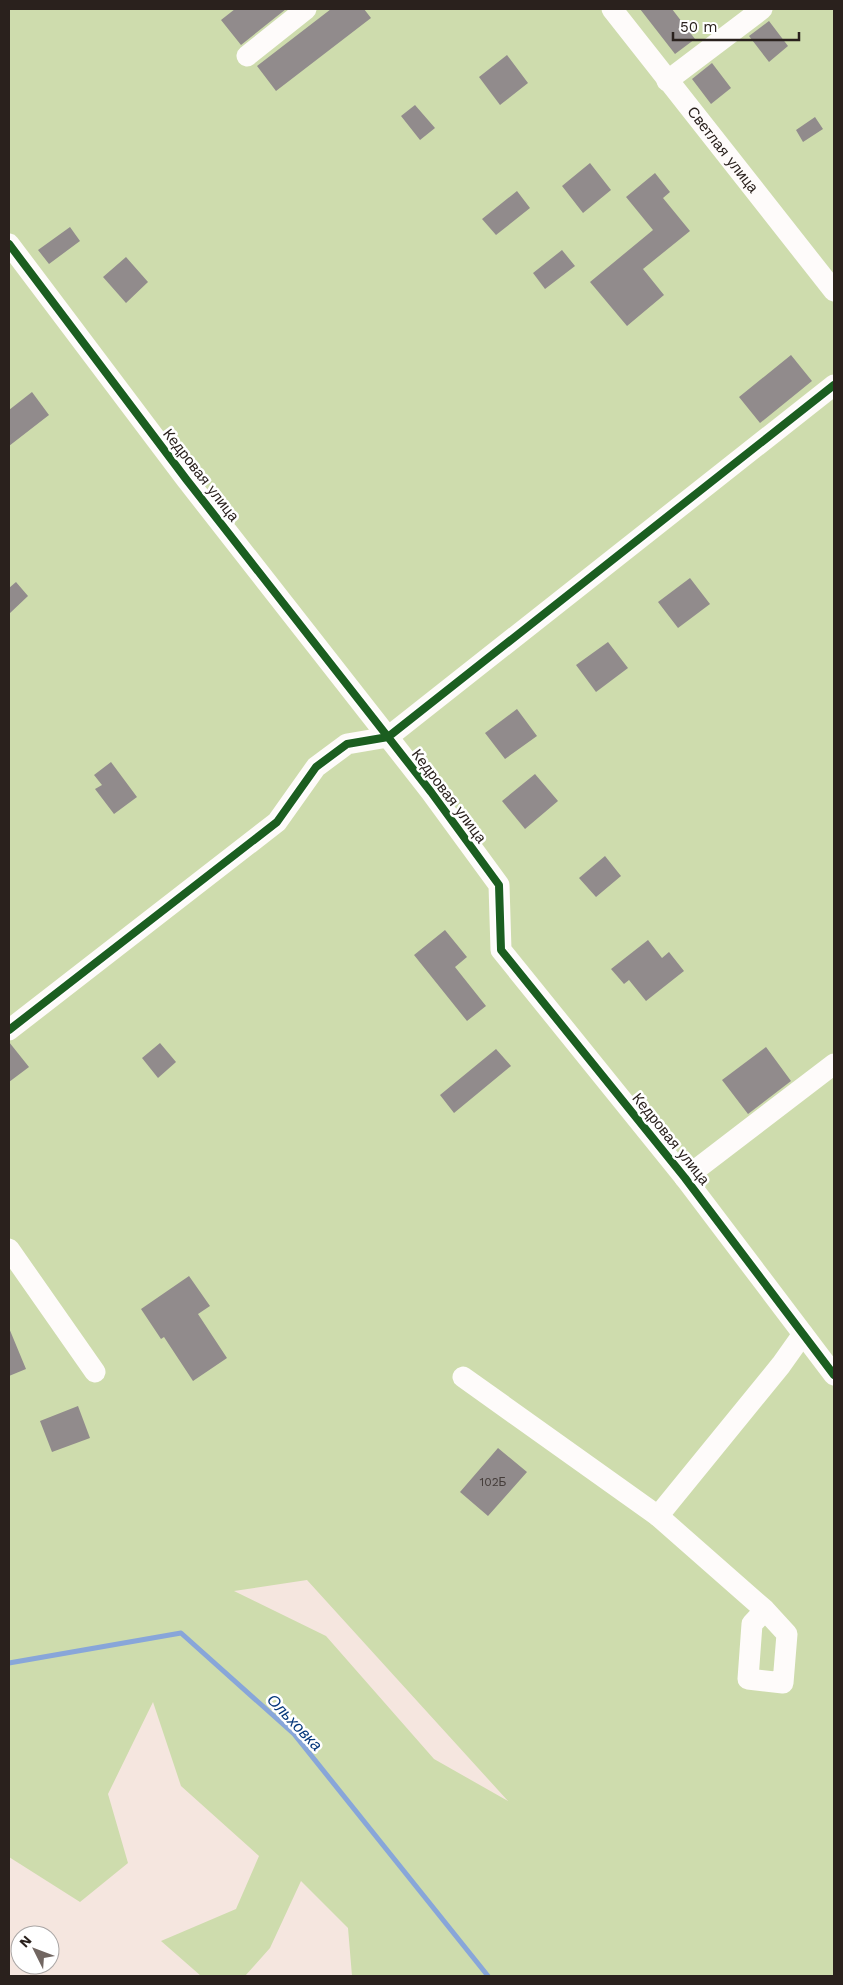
<svg xmlns="http://www.w3.org/2000/svg" width="843" height="1985" viewBox="0 0 843 1985" font-family="'Work Sans',sans-serif">
  <style>
    .green { fill: #cedcad; fill-rule: evenodd }
    .lines { fill: none; stroke-linecap: round; stroke-linejoin: round }
    .stream { stroke: #88a6d9; stroke-width: 5 }
    .building { fill: #918b8c }
    .minor { stroke: #fefbfa; stroke-width: 21 }
    .cycleway-casing { stroke: #fff; stroke-width: 11 }
    .cycleway { stroke: #1b5e20; stroke-width: 8 }
    .labels { text-anchor: middle; stroke-width: 5; stroke-linejoin: round; paint-order: stroke }
    .number-label { font-size: 12px; fill: #443c39 }
    .street-label { font-size: 15px; fill: #2a211d; stroke: #fff }
    .water-label { font-size: 16px; font-style: italic; fill: #05377b; stroke: #fff }
  </style>
  <rect width="100%" height="100%" fill="#f5e6df"/>
  <!-- green -->
  <path class="green" d="M9,9H834V1976H352L348,1928L301,1881L270,1948L245,1976H201L161,1941L236,1909L259,1856L181,1786L153,1702L108,1794L128,1863L80,1902L9,1857ZM307,1580L508,1801L434,1759L326,1636L234,1591Z"/>
  <g class="lines">
    <!-- stream -->
    <path class="stream" d="M9,1663L181,1633L294,1734L488,1976"/>
  </g>
  <!-- building -->
  <path class="building" d="M235,9H286L241,45L221,20Z
    M331,9H364L371,18L276,91L257,66Z
    M640,9H672L695,39L675,54Z
    M769,21L788,46L769,62L749,36Z
    M507,55L528,83L500,105L479,77Z
    M712,63L731,88L711,104L692,79Z
    M415,105L435,128L420,140L401,116Z
    M815,117L823,129L803,142L796,130Z
    M590,163L611,190L583,213L562,186Z
    M655,173L670,192L663,198L690,231L643,269L664,295L627,326L590,282L653,230L626,197Z
    M517,191L530,208L496,235L482,219Z
    M70,227L80,241L49,264L38,250Z
    M562,250L575,266L545,289L533,273Z
    M126,257L148,282L126,303L103,277Z
    M791,355L812,381L760,423L739,397Z
    M32,392L49,415L9,446V410Z
    M690,578L710,604L678,628L658,602Z
    M16,582L28,596L9,614V588Z
    M608,642L628,668L596,692L576,665Z
    M517,709L537,736L505,759L485,733Z
    M111,762L137,797L114,814L95,789L102,785L94,775Z
    M535,774L558,801L525,829L502,801Z
    M605,856L621,876L596,897L579,878Z
    M445,930L467,957L455,967L486,1006L467,1021L414,955Z
    M648,940L662,958L669,952L684,971L646,1001L629,980L624,984L611,969Z
    M9,1042L29,1067L9,1082Z
    M160,1043L176,1062L158,1078L142,1058Z
    M766,1047L791,1081L748,1114L722,1080Z
    M496,1049L511,1066L454,1113L440,1095Z
    M189,1276L210,1306L198,1314L227,1358L193,1381L164,1337L161,1339L141,1309Z
    M9,1328L26,1369L9,1376Z
    M78,1406L90,1438L52,1452L40,1421Z
    M498,1448L527,1472L488,1516L460,1492Z"/>
  <g class="lines">
    <!-- minor -->
    <g class="minor">
      <path id="s1" d="M612,9L834,291"/>
      <path d="M247,56L306,9"/>
      <path d="M667,81L762,9"/>
      <path d="M9,244L186,479L431,792L499,885L501,950L685,1178L834,1375"/>
      <path d="M9,1030L277,822L316,767L347,744L388,737L834,385"/>
      <path d="M685,1178L834,1064"/>
      <path d="M9,1249L95,1372"/>
      <path d="M463,1377L658,1516L781,1365L803,1334"/>
      <path d="M658,1516L765,1610L787,1634L783,1683L748,1679L752,1624L765,1610"/>
    </g>
    <!-- cycleway casing -->
    <g class="cycleway-casing">
      <path id="cycleway" d="M9,244L186,479L431,792L499,885L501,950L685,1178L834,1375
        M9,1030L277,822L316,767L347,744L388,737L834,385"/>
    </g>
    <!-- cycleway -->
    <use href="#cycleway" class="cycleway"/>
  </g>
  <g class="labels">
    <!-- number labels -->
    <g class="number-label">
      <text x="493" y="1486">102Б</text>
    </g>
    <!-- street labels -->
    <g class="street-label">
      <text dy="5" stroke="none"><textPath href="#s1" startOffset="179">Светлая улица</textPath></text>
      <text transform="translate(201 475) rotate(52)" y="5">Кедровая улица</text>
      <text transform="translate(449 796) rotate(53)" y="5">Кедровая улица</text>
      <text transform="translate(671 1139) rotate(51)" y="5">Кедровая улица</text>
    </g>
    <!-- water labels -->
    <g class="water-label">
      <text transform="translate(295 1722) rotate(46)" y="6">Ольховка</text>
    </g>
  </g>
  <!-- border -->
  <rect width="843" height="1985" fill="none" stroke="#2a211d" stroke-width="20"/>
  <!-- north arrow -->
  <g transform="translate(35 1950) rotate(312)"><circle r="24" fill="#ffffff" stroke="#aaa6a5"/>
  <path d="M0-4L9 19L0 12L-9 19Z" fill="#716661"/>
  <text y="-8" font-size="14" font-weight="bold" text-anchor="middle" fill="#2a211d">N</text>
  </g>
  <!-- scale -->
  <path d="M673 32v8h126v-8" fill="none" stroke="#2a211d" stroke-width="2.5"/>
  <text x="680" y="32" font-size="15" fill="#2a211d" stroke="#ffffff" stroke-width="4" paint-order="stroke">50 m</text>
</svg>
